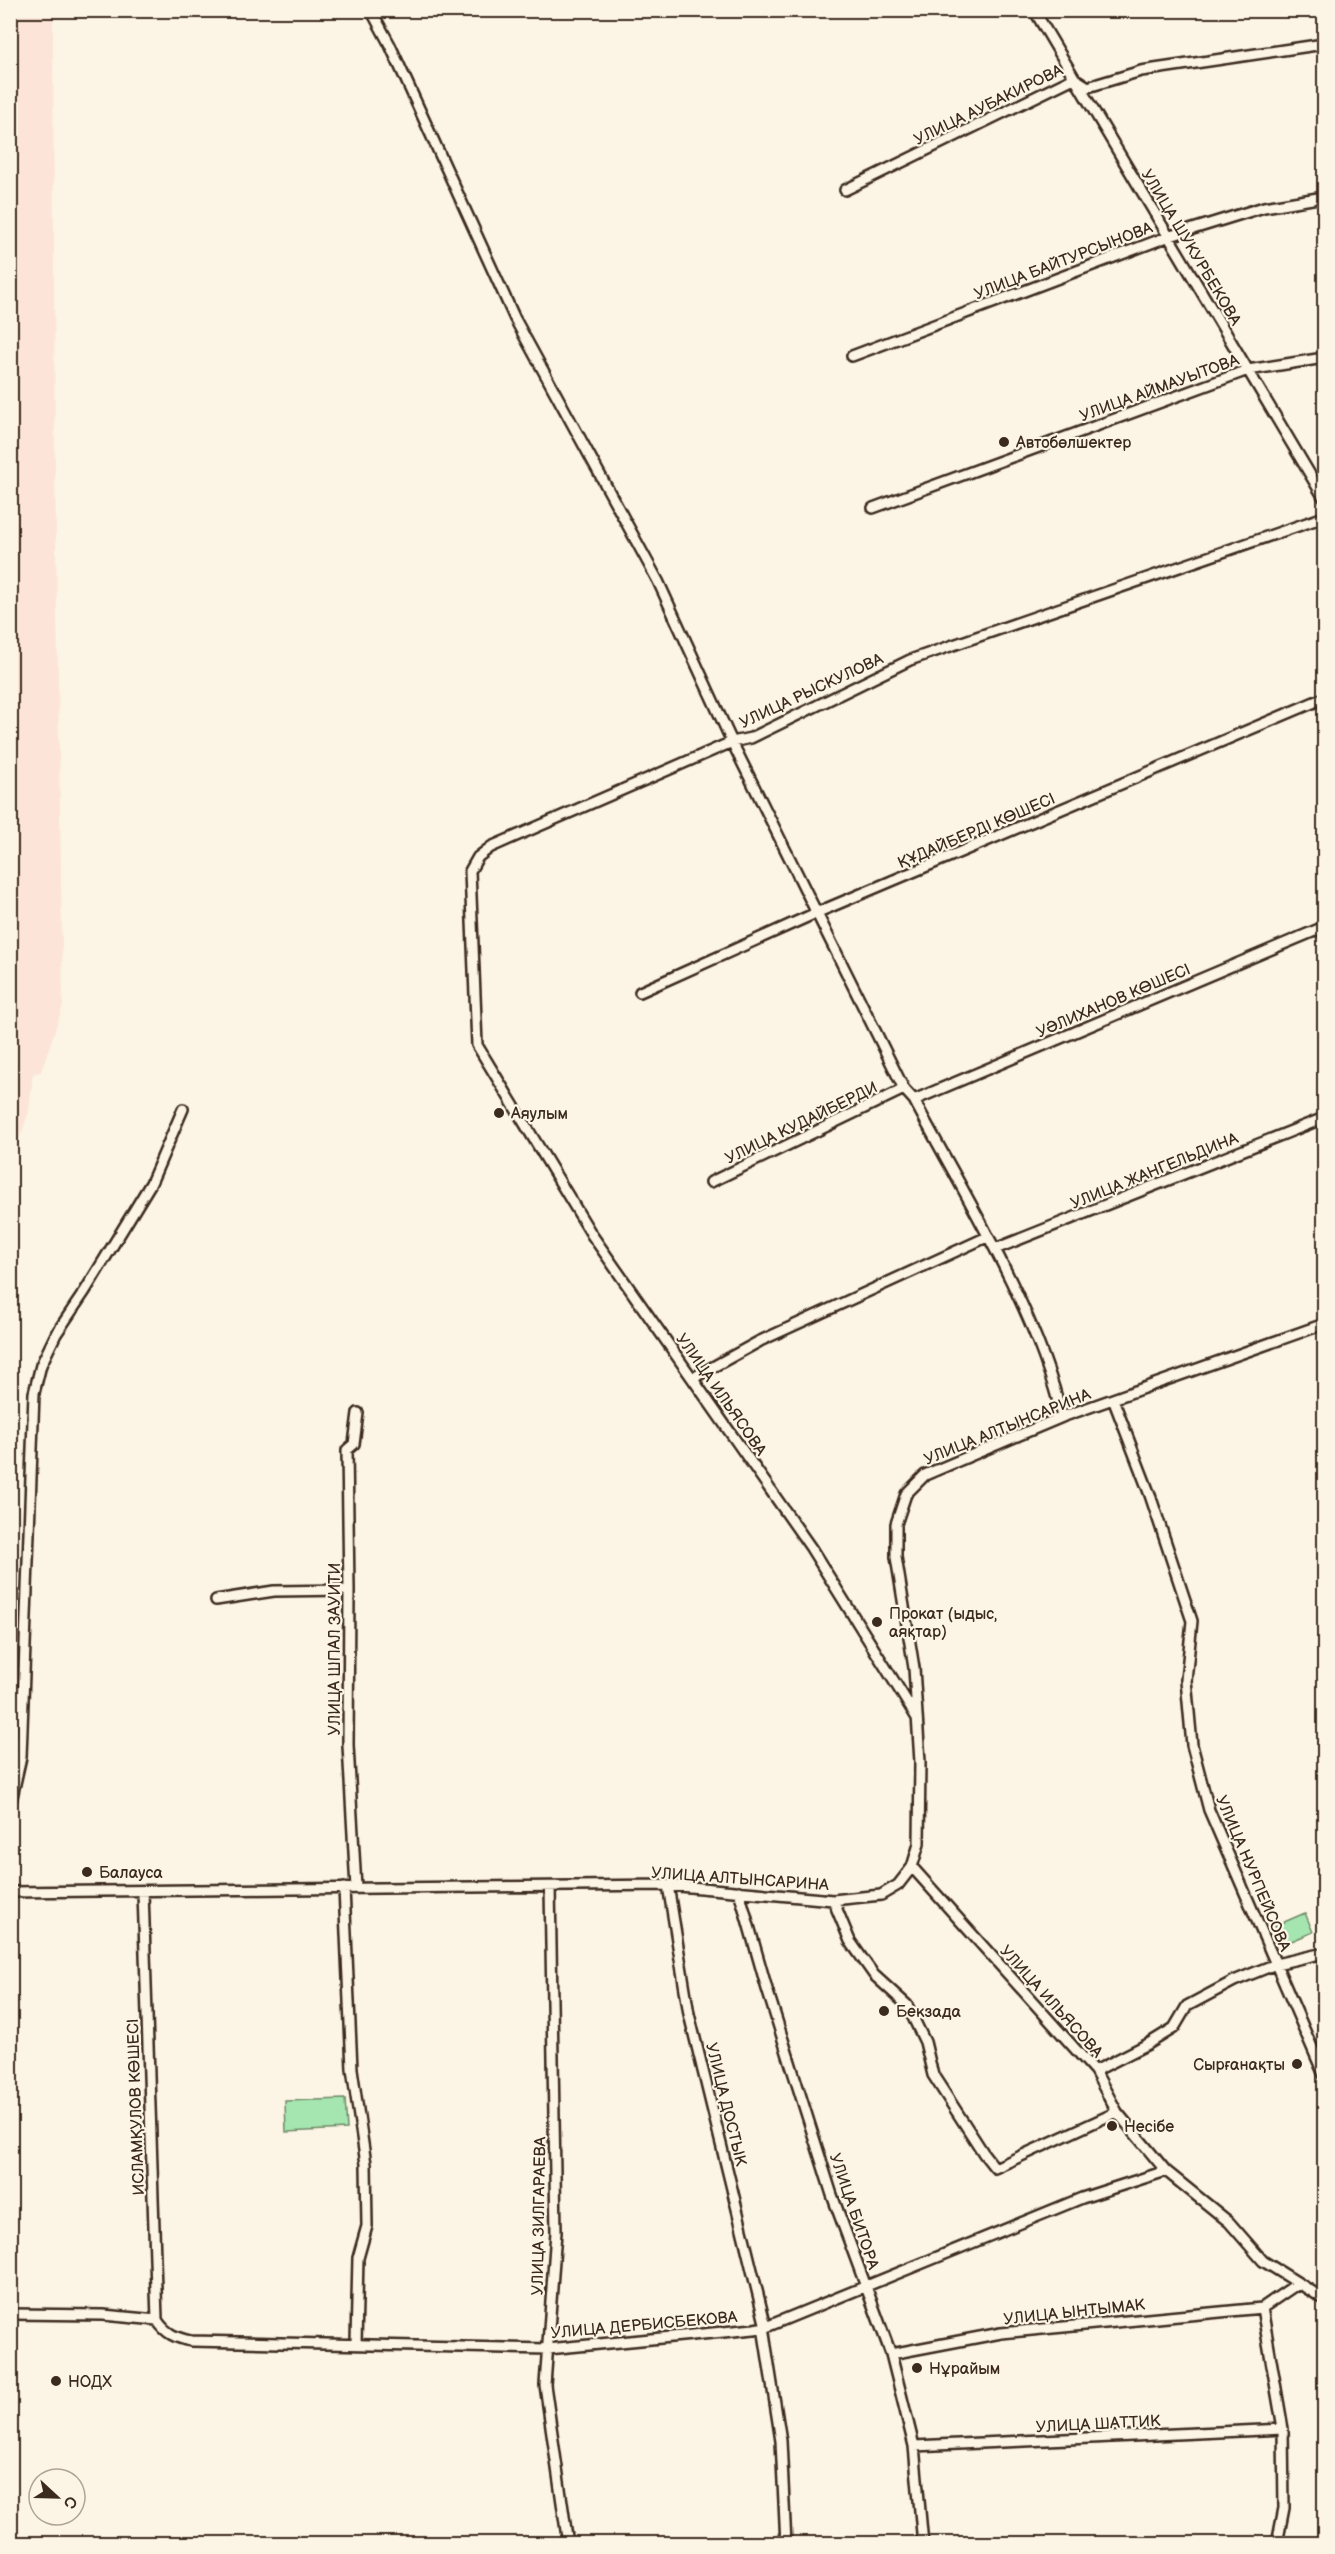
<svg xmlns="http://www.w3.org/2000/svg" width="1335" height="2554" viewBox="0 0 1335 2554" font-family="'Balsamiq Sans',sans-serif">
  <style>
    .built { fill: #fce5d8 }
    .green { fill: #a5e6b0; stroke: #708867; stroke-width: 1.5 }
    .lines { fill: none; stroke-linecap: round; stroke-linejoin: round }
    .street-casing { stroke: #3b2a1e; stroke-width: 14 }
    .street { stroke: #fcf5e5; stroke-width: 9 }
    .poi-dot { fill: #3b2a1e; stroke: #fcf5e5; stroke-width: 2 }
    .labels { text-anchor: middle; stroke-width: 4.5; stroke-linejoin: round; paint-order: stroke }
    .street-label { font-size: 16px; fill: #3b2a1e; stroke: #fcf5e5 }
    .poi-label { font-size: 16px; fill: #3b2a1e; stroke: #fcf5e5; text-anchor: start }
  </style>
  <rect width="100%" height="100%" fill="#fcf5e5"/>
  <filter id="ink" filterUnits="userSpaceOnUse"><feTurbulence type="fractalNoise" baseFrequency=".0167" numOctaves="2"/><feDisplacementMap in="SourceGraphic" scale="12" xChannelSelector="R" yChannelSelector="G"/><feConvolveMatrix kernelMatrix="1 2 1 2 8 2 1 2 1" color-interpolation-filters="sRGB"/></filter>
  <g filter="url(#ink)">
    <!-- built -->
    <path class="built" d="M53,11L55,471L63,1006L41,1072L33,1074L29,1112L11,1162L10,11Z"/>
    <!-- green -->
    <path class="green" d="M1305,1913L1313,1932L1282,1945L1275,1926Z
      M345,2099L347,2129L286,2132L285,2101Z"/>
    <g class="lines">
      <!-- street casing -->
      <g class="street-casing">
        <path id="street" d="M371,10L390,45L515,319L658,581L732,742L904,1089L914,1100C967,1200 1036,1308 1062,1417
          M1034,10L1324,498
          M845,190L1074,78L1088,87L1141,71L1324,44
          M852,356L1167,237L1264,207L1324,197
          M873,508L1248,370L1324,358
          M640,992L816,913L1324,698
          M914,1100L1324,927
          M711,1182L904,1089
          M995,1249L1324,1118
          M693,1378L760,1341L987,1237
          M1113,1399L1150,1495L1192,1621L1186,1680L1192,1745L1209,1810L1324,2075
          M216,1600L274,1591L349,1590
          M917,1718L811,1548L592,1235L477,1045L470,871L478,857L491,847L732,742L751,738L910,660L1324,517
          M10,1806L21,1757L34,1393L41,1365L56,1334L85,1291L151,1183L183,1109
          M912,1867L1095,2071L1117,2112L1166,2171L1229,2222L1263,2261L1324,2299
          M668,1885L689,2014L766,2327
          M550,1887L556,2232L545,2385L568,2544
          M344,1888L352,2069L366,2164L367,2226L358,2258L356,2343
          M356,1888L348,1745L349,1590L347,1450L354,1444L358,1413
          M739,1891L767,1989L832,2195L891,2354L914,2446L923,2544
          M10,1892L668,1885L833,1900L881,1895L898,1885L912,1867L919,1844L920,1762L914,1668L896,1557V1524L906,1494L925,1475L1062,1417L1324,1324
          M143,1892L157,2320
          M833,1900L850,1941L874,1975L907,2005L925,2042L933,2075L984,2154L995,2168L1117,2112
          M1095,2071L1148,2044L1174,2028L1187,2006L1234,1981L1276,1964L1324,1953
          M10,2314L103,2315L157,2320C166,2334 176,2338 191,2341L548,2349L754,2329L766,2327L1082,2198L1166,2171
          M763,2327L781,2441L786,2544
          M891,2354L1001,2333L1262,2308
          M914,2446L1283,2429
          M1277,2544L1284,2508L1283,2429L1262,2308L1297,2284"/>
      </g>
      <!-- street -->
      <use href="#street" class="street"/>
    </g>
  </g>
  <!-- markers -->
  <g class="poi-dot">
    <circle cx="1004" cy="442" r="6"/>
    <circle cx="499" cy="1113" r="6"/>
    <circle cx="877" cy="1622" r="6"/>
    <circle cx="87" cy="1872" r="6"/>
    <circle cx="884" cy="2011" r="6"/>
    <circle cx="1297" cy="2064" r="6"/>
    <circle cx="1112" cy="2126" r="6"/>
    <circle cx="917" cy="2368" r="6"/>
    <circle cx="56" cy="2381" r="6"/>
  </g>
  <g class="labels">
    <!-- street labels -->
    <g class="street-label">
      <text transform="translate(988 104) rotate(-26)" y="6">УЛИЦА АУБАКИРОВА</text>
      <text transform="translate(1192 247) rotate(59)" y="6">УЛИЦА ШУКУРБЕКОВА</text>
      <text transform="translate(1063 260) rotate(-21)" y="6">УЛИЦА БАЙТУРСЫНОВА</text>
      <text transform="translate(1159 387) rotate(-20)" y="6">УЛИЦА АЙМАУЫТОВА</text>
      <text transform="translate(811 690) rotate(-25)" y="6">УЛИЦА РЫСКУЛОВА</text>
      <text transform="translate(976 830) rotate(-23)" y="6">ҚҰДАЙБЕРДІ КӨШЕСІ</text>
      <text transform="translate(1113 1000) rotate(-23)" y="6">УӘЛИХАНОВ КӨШЕСІ</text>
      <text transform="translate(801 1122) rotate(-26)" y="6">УЛИЦА КУДАЙБЕРДИ</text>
      <text transform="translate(1154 1170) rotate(-22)" y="6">УЛИЦА ЖАНГЕЛЬДИНА</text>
      <text transform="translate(722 1394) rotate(55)" y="6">УЛИЦА ИЛЬЯСОВА</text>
      <text transform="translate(1007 1426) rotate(-22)" y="6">УЛИЦА АЛТЫНСАРИНА</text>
      <text transform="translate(334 1649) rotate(-90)" y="6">УЛИЦА ШПАЛ ЗАУИТИ</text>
      <text transform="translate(1254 1873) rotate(67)" y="6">УЛИЦА НУРПЕЙСОВА</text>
      <text transform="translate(740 1878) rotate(4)" y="6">УЛИЦА АЛТЫНСАРИНА</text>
      <text transform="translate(1052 2001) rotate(48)" y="6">УЛИЦА ИЛЬЯСОВА</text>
      <text transform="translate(727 2104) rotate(76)" y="6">УЛИЦА ДОСТЫК</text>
      <text transform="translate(135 2107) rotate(-92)" y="6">ИСЛАМҚУЛОВ КӨШЕСІ</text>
      <text transform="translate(855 2211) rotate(71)" y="6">УЛИЦА БИТОРА</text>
      <text transform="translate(538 2216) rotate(-89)" y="6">УЛИЦА ЗИЛГАРАЕВА</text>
      <text transform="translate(1074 2311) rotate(-6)" y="6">УЛИЦА ЫНТЫМАК</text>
      <text transform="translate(644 2324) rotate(-5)" y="6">УЛИЦА ДЕРБИСБЕКОВА</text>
      <text transform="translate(1098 2423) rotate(-3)" y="6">УЛИЦА ШАТТИК</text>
    </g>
    <!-- poi labels -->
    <g class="poi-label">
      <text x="1016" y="448">Автобөлшектер</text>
      <text x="511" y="1119">Аяулым</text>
      <text x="889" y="1619">Прокат (ыдыс,<tspan x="889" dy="18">аяқтар)</tspan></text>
      <text x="99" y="1878">Балауса</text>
      <text x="896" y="2017">Бекзада</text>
      <text x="1285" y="2070" text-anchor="end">Сырғанақты</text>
      <text x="1124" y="2132">Несібе</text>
      <text x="929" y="2374">Нұрайым</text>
      <text x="68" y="2387">НОДХ</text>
    </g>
  </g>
  <!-- margin -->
  <rect width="1335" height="2554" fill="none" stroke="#fcf5e5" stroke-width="36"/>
  <rect x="18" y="18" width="1299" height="2518" fill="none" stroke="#3b2a1e" stroke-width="2" filter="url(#ink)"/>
  <!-- north arrow -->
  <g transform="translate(57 2497) rotate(112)"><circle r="28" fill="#fcf5e5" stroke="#afa495" stroke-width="1.5"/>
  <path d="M0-4.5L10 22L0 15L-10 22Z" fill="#3b2a1e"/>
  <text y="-9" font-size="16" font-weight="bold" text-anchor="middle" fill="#3b2a1e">С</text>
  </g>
</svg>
